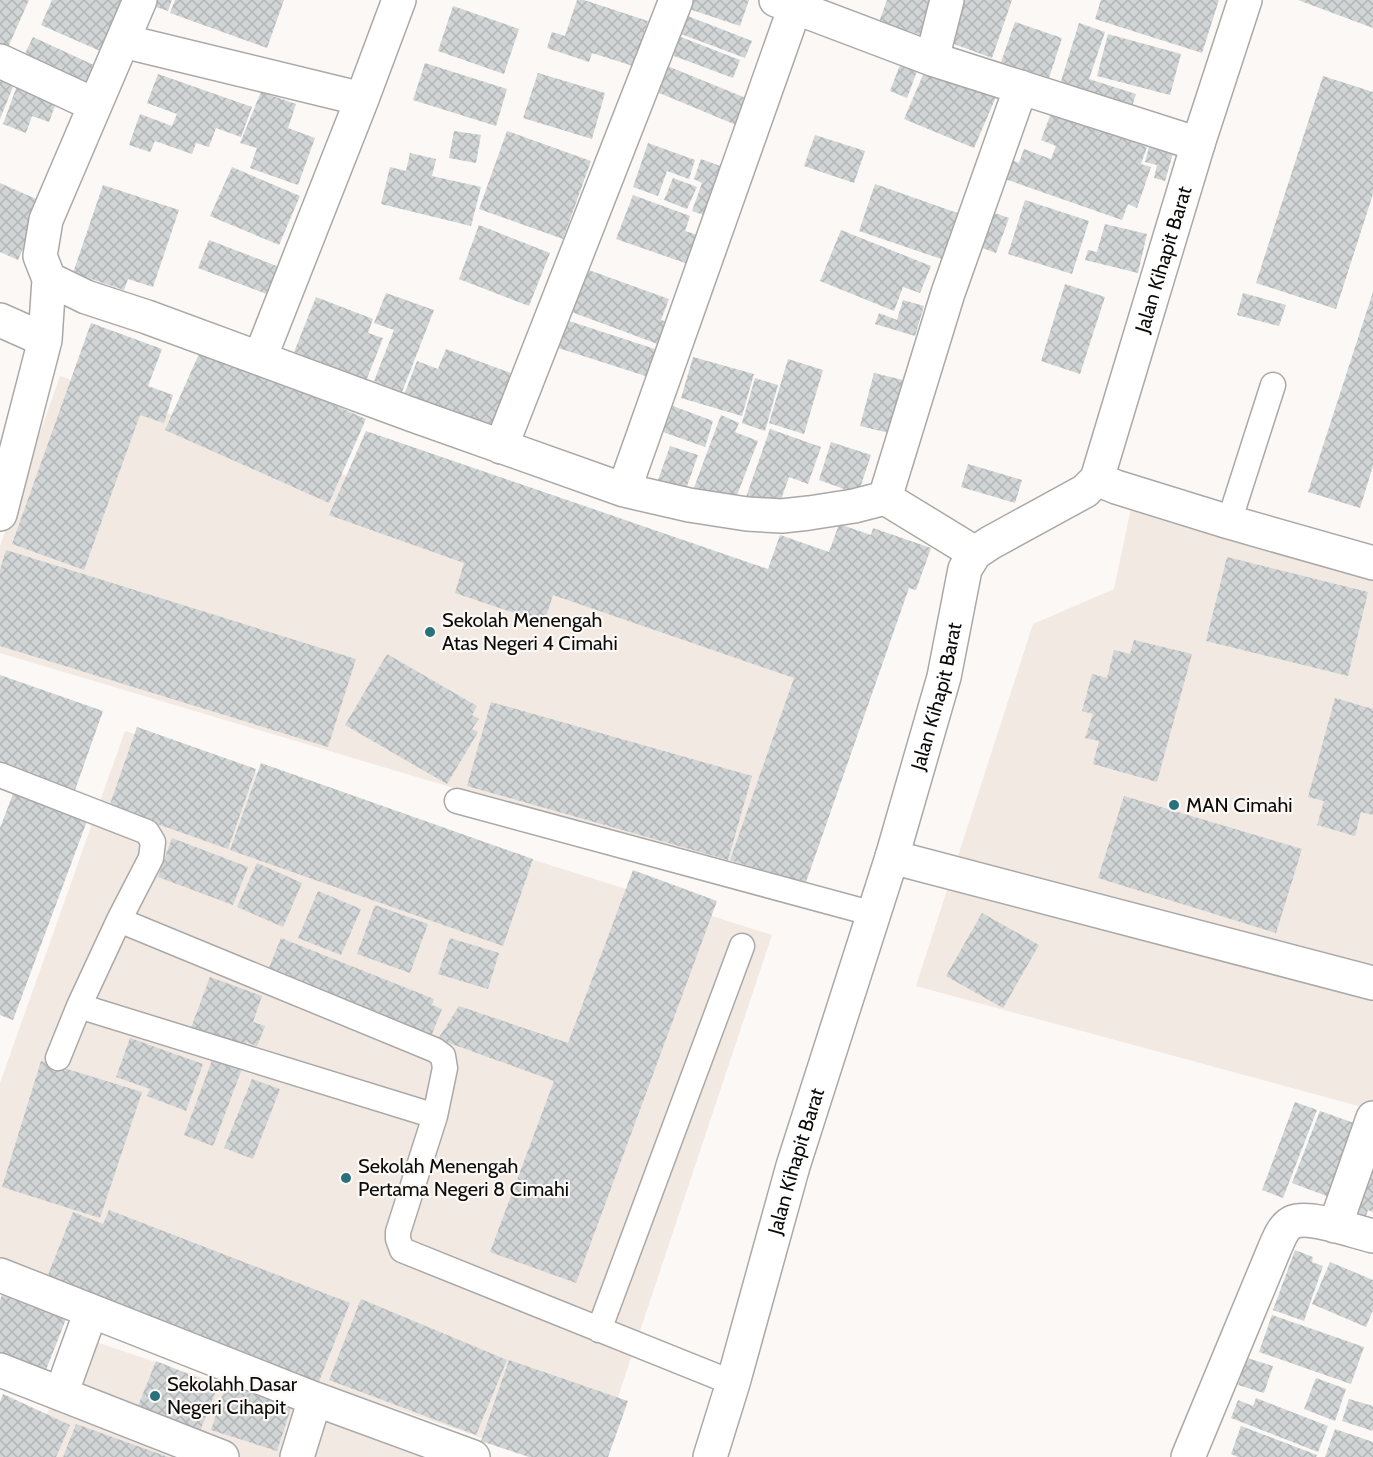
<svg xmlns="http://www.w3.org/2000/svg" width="1373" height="1457" viewBox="0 0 1373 1457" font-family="Cabin,sans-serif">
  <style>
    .built { fill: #f2e9e2 }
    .building { fill: url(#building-cross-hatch) }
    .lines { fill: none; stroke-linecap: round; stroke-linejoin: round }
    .service-casing { stroke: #aba9a7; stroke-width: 27 }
    .minor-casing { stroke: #aba9a7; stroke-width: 36 }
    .tertiary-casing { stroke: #aba9a7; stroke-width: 36 }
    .service { stroke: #fff; stroke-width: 24 }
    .minor { stroke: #fff; stroke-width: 33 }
    .tertiary { stroke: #fff; stroke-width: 33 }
    .poi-dot { fill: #28717a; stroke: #fbf8f6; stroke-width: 2 }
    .labels { text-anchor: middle; stroke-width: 4.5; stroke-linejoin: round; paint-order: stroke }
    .street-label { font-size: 20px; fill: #0c0b0a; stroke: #fbf8f6 }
    .poi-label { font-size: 20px; fill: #0c0b0a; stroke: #fbf8f6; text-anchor: start }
  </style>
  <defs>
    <pattern id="building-cross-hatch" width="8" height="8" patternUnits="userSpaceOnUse" patternTransform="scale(1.5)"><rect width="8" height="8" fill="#d1d5d5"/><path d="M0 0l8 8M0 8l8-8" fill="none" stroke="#b2b6b6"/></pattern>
  </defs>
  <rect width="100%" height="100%" fill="#fbf8f6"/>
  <!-- built -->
  <path class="built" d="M60,376L509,532L865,611L800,891L0,653V546Z
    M1131,508L1373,575V1110L916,986L1033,624L1114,589Z
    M125,731L772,935L598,1457H537L0,1273V1083Z
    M75,1335L439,1457H32Z"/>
  <!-- building -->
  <path class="building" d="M0,0H29L5,54L0,51Z
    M52,0H132L107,54L41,25Z
    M155,0H172L168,11L153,6Z
    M175,0H284L267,48L170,13Z
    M577,0H584L648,21L633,66L592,53L589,62L547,48L552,32L565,36Z
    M692,0H749L740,26L689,9Z
    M887,0H941L928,37L879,22Z
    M960,0H1012L992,58L946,41Z
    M1101,0H1219L1202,53L1095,19Z
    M1298,0H1373V28Z
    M453,6L519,29L504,74L438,51Z
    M680,13L752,41L745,58L673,31Z
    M1015,22L1062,38L1049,78L1001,62Z
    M1079,23L1105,32L1089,79L1136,94L1129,116L1057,94Z
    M673,34L740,60L733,78L666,53Z
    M1108,34L1181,54L1170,95L1097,76Z
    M33,37L98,67L83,98L18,68Z
    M905,52L922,58L907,98L890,91Z
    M655,61L746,98L736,125L645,87Z
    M929,61L999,90L974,148L904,119Z
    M425,63L507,89L496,126L413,100Z
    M538,73L605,93L592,139L523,118Z
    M158,74L252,107L241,137L216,128L209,147L196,143L192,154L155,141L150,152L129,145L140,114L172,126L177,114L147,103Z
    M0,76L15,82L0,119Z
    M1323,76L1373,92V194L1336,309L1256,283Z
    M18,83L58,98L49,122L32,116L26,133L3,124Z
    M261,92L296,104L288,128L315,138L298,185L250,168L257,148L240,143Z
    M1051,113L1147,147L1141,164L1151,167L1137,208L1128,204L1122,220L1002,178L1009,159L1019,163L1024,149L1051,159L1056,146L1041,140Z
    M454,131L481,135L476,163L449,158Z
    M507,131L591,161L563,239L479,209Z
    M815,135L865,151L854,183L804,166Z
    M1152,136L1176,143L1165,181L1154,178L1157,165L1145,162Z
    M648,143L695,160L689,179L667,171L658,196L633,187Z
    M410,153L436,159L432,176L481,187L471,226L381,204L390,167L406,171Z
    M701,159L734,171L715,219L692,211L702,183L694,179Z
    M232,167L300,196L279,245L210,216Z
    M673,178L697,187L687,209L664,200Z
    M0,183L43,202L18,260L0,252Z
    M875,184L966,216L950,262L859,231Z
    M103,185L179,210L153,287L128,279L124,290L73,273Z
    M633,195L690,216L685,231L701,236L691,265L616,239Z
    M1025,200L1089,221L1072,274L1008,254Z
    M986,210L1009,218L996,253L974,245Z
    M1105,224L1147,234L1138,273L1085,260L1088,250L1097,252Z
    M479,225L550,253L529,306L459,279Z
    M841,230L931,266L920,293L903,287L894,311L820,281Z
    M209,240L282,268L272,296L198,268Z
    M586,269L669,299L661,320L671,323L663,346L569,311Z
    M1065,284L1105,297L1080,374L1041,361Z
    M1373,292V466L1360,508L1308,492Z
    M386,293L434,310L402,392L374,381L394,330L374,323Z
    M1243,293L1286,305L1279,326L1237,315Z
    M316,297L373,319L368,333L383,338L366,381L294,352Z
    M903,300L924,306L915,336L875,324L879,313L897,320Z
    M560,318L664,352L655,379L552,346Z
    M91,323L162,349L148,386L173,395L164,423L140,415L84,570L12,544Z
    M202,347L366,419L329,503L165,430Z
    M446,349L511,373L489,433L402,400L417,361L438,369Z
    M693,357L754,374L742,416L681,398Z
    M788,359L823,370L804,434L769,423Z
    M874,373L903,380L889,433L860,426Z
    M755,378L778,385L765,431L742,423Z
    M673,406L713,421L705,447L663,432Z
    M721,415L739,423L735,432L758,441L732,508L692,493Z
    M770,429L821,447L808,484L789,477L778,508L746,497Z
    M366,431L768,569L780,535L829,552L839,524L871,535L873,528L931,548L916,590L909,588L805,885L730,860L794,678L553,595L544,623L455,593L464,563L329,515Z
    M831,442L871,455L858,494L819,480Z
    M670,446L698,455L685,492L657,483Z
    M968,464L1022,480L1015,503L961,487Z
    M6,550L356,659L328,747L0,646V570Z
    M1227,557L1368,592L1348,676L1206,641Z
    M1134,640L1192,654L1157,782L1093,764L1099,741L1085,738L1093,714L1082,711L1092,674L1107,678L1114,650L1130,654Z
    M387,654L477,706L472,715L479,719L472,729L478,732L447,784L345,725Z
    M0,675L103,711L75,790L0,763Z
    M1335,698L1373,709V815L1361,812L1355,836L1317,825L1324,801L1308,797Z
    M491,702L752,776L728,860L467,786Z
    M137,727L256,769L228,849L109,807Z
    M261,763L533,859L503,946L230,850Z
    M13,794L87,821L13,1020L0,1015V828Z
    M1124,796L1302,849L1276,933L1098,878Z
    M172,838L248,867L233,905L158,877Z
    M257,863L302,883L283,927L237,907Z
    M633,870L717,901L576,1283L490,1252L554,1081L438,1039L459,1006L568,1043Z
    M318,891L361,909L341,955L298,938Z
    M375,905L428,924L410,973L357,954Z
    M982,913L1039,945L1003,1008L946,976Z
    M281,938L434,999L432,1005L442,1009L430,1039L266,975Z
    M450,938L499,953L488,989L438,974Z
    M210,977L262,996L253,1022L265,1026L257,1046L246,1042L242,1052L189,1033Z
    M130,1038L203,1064L186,1111L147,1096L150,1089L116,1077Z
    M214,1055L243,1066L213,1146L184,1135Z
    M41,1061L142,1092L100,1218L2,1187Z
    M252,1079L280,1089L253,1159L224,1148Z
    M1295,1102L1317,1110L1283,1198L1262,1190Z
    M1320,1111L1368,1128L1340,1201L1292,1183Z
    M1373,1152V1212L1368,1210L1364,1222L1343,1214Z
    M109,1210L350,1303L316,1389L44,1285L73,1212L103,1224Z
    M1295,1250L1313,1257L1312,1262L1323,1266L1304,1321L1273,1310Z
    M1330,1262L1373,1280V1310L1366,1327L1312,1304Z
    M2,1295L66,1319L46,1370L0,1352V1300Z
    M361,1299L507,1360L476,1435L329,1380Z
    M1272,1315L1364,1347L1351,1384L1259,1352Z
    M1247,1358L1273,1366L1264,1393L1238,1385Z
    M509,1360L628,1401L608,1457H529L481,1441Z
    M156,1361L218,1386L200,1431L138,1406Z
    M228,1378L294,1399L277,1451L211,1430Z
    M1316,1378L1346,1389L1335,1421L1304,1409Z
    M3,1394L70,1425L56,1457H0V1402Z
    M1256,1398L1328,1426L1318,1452L1231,1418L1238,1400L1253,1406Z
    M1349,1399L1373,1406V1431L1342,1421Z
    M76,1424L168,1457H63Z
    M1241,1426L1317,1455L1316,1457H1238L1231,1454Z
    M1335,1429L1373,1442V1457H1325Z"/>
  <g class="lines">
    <!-- service casing -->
    <g class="service-casing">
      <path id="service" d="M1229,522L1273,385
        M0,775L147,832L153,842L151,858L119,920L79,1006L58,1058
        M457,801L874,914
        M119,920L435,1050L443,1056L445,1068L435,1116L398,1232V1239L402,1250L733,1383
        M79,1006L435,1116
        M599,1330L742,946"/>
    </g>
    <!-- minor casing -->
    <g class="minor-casing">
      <path id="minor" d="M140,0L46,220L40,256L49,279L86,297L147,317L413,415L624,490L689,505L747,514L782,516L809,513L854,506L885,498L975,553
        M776,0L932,59L1198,144
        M123,41L362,99
        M932,59L947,0
        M0,61L95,105
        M0,320L45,340
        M260,358L362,99L399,0
        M501,447L676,0
        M1097,479L1116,487L1229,522L1373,563
        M624,490L795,7
        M885,498L948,293L1021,87
        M0,514L45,340L49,279
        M892,857L1373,983
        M1335,1226L1373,1118
        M0,1275L315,1399L473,1457
        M0,1370L222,1457
        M61,1394L91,1311
        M297,1457L315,1399
        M1188,1457L1274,1250C1278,1241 1283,1226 1293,1222C1309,1215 1356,1232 1373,1236"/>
    </g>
    <!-- tertiary casing -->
    <g class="tertiary-casing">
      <g id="tertiary">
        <path id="s1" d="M710,1457L733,1383L793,1166L892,857L944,677L965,569L975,553L990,543L1085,491L1097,479L1198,144L1245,0"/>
      </g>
    </g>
    <!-- service -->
    <use href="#service" class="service"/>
    <!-- minor -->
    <use href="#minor" class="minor"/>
    <!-- tertiary -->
    <use href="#tertiary" class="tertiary"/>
  </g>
  <!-- markers -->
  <g class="poi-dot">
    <circle cx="430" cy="632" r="6"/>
    <circle cx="1174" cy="805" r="6"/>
    <circle cx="346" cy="1178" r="6"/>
    <circle cx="155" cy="1396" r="6"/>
  </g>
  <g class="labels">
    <!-- street labels -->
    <g class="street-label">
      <text dy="7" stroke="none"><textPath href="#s1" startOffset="1316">Jalan Kihapit Barat</textPath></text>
      <text dy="7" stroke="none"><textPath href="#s1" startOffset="794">Jalan Kihapit Barat</textPath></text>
      <text dy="7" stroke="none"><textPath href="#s1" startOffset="308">Jalan Kihapit Barat</textPath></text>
    </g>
    <!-- poi labels -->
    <g class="poi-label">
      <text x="442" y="627">Sekolah Menengah<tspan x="442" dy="23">Atas Negeri 4 Cimahi</tspan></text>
      <text x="1186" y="812">MAN Cimahi</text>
      <text x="358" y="1173">Sekolah Menengah<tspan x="358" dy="23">Pertama Negeri 8 Cimahi</tspan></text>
      <text x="167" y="1391">Sekolahh Dasar<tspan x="167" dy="23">Negeri Cihapit</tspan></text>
    </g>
  </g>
</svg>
